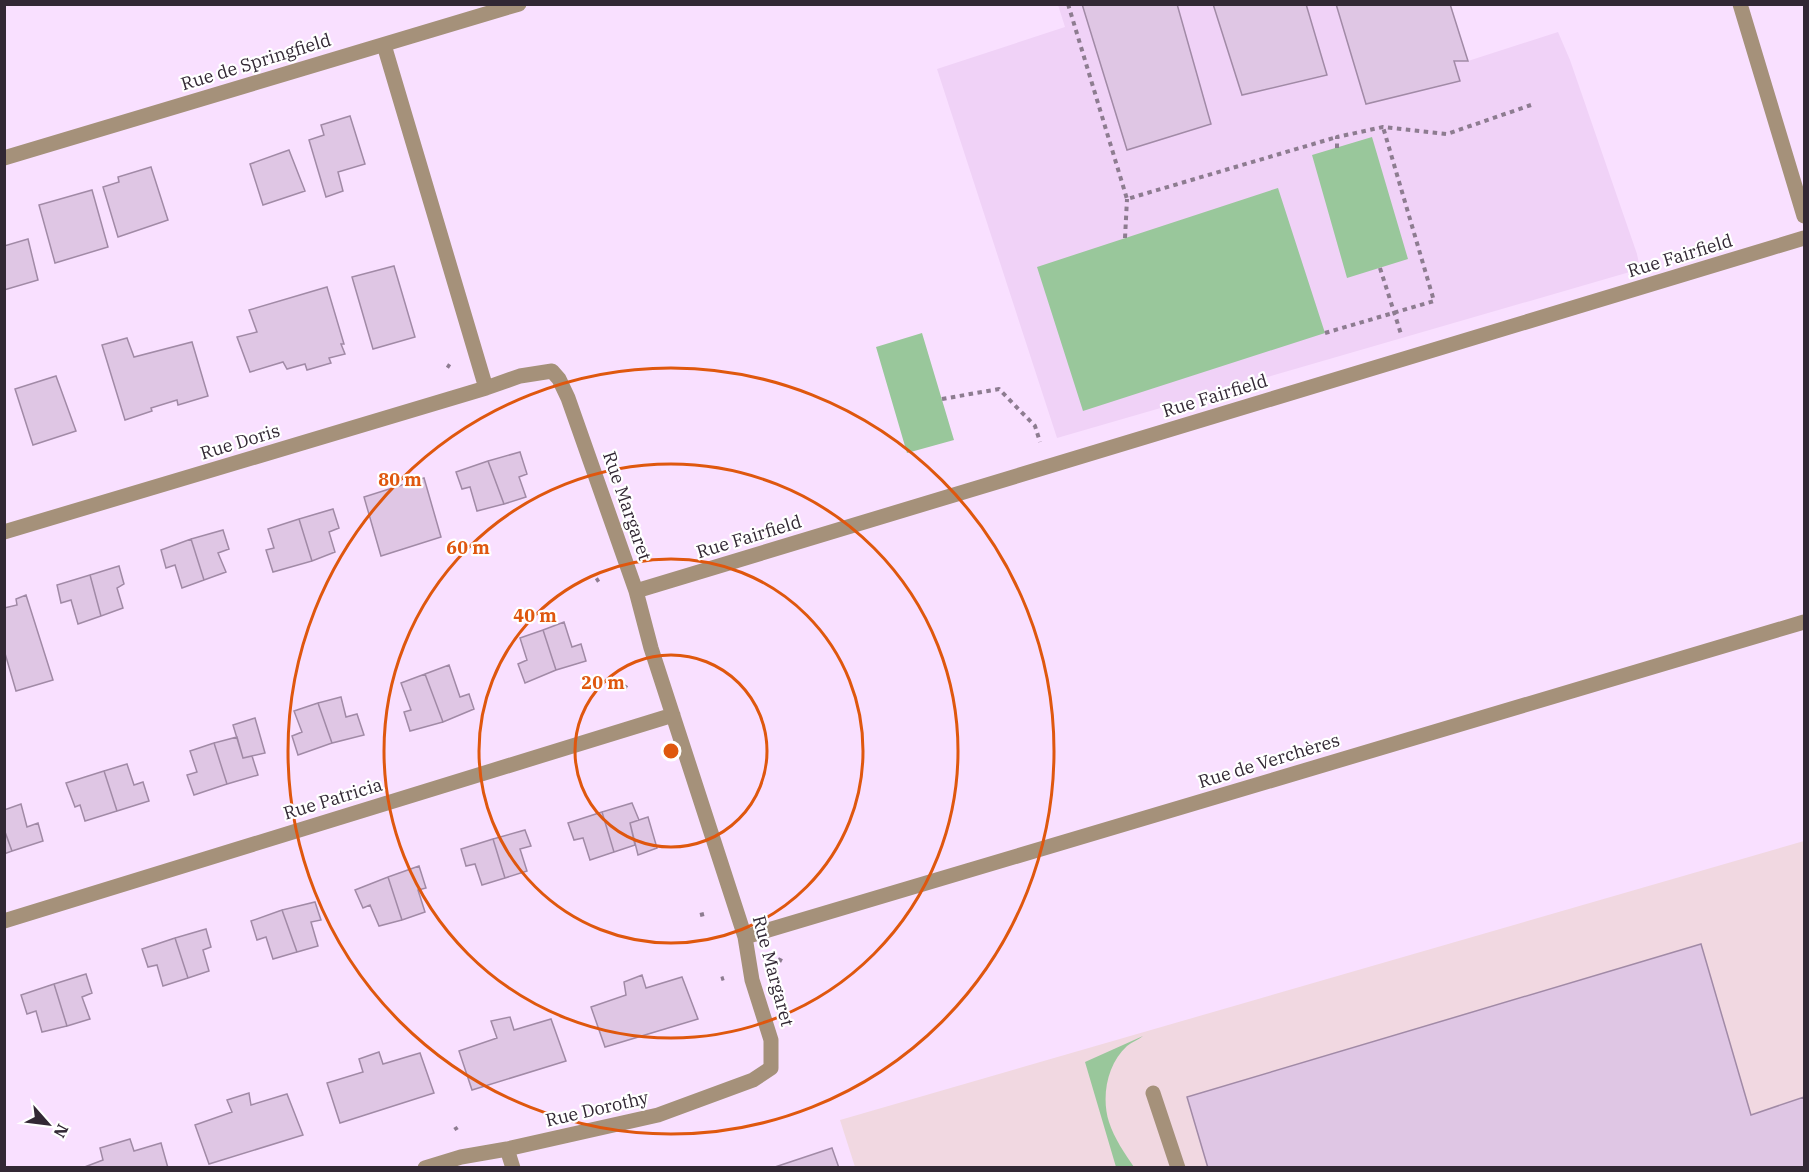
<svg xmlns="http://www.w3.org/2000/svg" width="1809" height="1172" viewBox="0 0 1809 1172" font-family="'IBM Plex Serif',serif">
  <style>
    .commercial { fill: #f1d8e1 }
    .built { fill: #f0d2f7 }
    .green { fill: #99c79b }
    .building { fill: #dfc6e4; stroke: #a18aa6; stroke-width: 1.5 }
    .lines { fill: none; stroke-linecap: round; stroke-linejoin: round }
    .path { stroke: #8d7c90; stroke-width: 4; stroke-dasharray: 4.5 4.5; stroke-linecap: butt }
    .minor { stroke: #a5917a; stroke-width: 15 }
    .ring { fill: none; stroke: #df570e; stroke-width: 3 }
    .labels { text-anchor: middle; stroke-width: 4.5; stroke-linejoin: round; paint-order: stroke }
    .street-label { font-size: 18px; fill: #322834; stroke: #fff }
    .centre { fill: #df570e; stroke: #fff; stroke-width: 3 }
    .ring-label { font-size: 18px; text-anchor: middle; font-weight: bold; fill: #df570e; stroke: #fff; stroke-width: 4.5; stroke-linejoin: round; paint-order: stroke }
  </style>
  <rect width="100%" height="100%" fill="#f9e0ff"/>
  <!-- commercial -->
  <path class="commercial" d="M1804,841V1167H855L840,1120Z"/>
  <!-- built -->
  <path class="built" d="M1058,5H1450L1468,61L1558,32L1570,60L1637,254L1640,269L1057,438L937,69L1065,27Z"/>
  <!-- green -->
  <path class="green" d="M1372,137L1408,259L1347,278L1312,155Z
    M1278,188L1325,333L1083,411L1037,267Z
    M922,333L954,440L907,453L876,347Z
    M1143,1036C1138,1040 1132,1042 1127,1046C1107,1064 1101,1097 1109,1122C1114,1138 1125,1154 1134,1167H1116L1085,1062Z"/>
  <!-- building -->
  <path class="building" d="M1082,4H1177L1211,124L1127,150Z
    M1213,4H1306L1327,75L1242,95Z
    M1336,4H1450L1468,61H1454L1460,81L1366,104Z
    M350,116L365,164L338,172L343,191L326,197L309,140L324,135L321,125Z
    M289,150L305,191L263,205L250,164Z
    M151,167L168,220L118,237L103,187L119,182L118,177Z
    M92,190L108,247L55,263L39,205Z
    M28,239L38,280L4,290V246Z
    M394,266L415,337L373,349L352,277Z
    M327,287L344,344H341L345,354L329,358L331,363L307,370L305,364L287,369L283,362L250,372L237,337L257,332L249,310Z
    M127,338L134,357L192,342L208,396L178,405L177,400L151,408L152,411L125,420L102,345Z
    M56,376L76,431L33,445L15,389Z
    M520,452L527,474L519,477L526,497L504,504L488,461Z
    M488,461L504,504L477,511L470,487L462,489L456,472Z
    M424,478L441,537L381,556L364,497Z
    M333,509L339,528L329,532L335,552L312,561L299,519Z
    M299,519L312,561L273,572L266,550L274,548L268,529Z
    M223,530L229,549L218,553L226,572L204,580L191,539Z
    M191,539L204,580L182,588L175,565L166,568L161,550Z
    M119,566L124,584L117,588L123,608L101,616L90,575Z
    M90,575L101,616L78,624L71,600L61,603L57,585Z
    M26,595L53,680L16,691L4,650V608L17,605L16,599Z
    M564,622L572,647L581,644L586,661L556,670L543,630Z
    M543,630L556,670L525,683L518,664L527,660L520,638Z
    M449,665L460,697L469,694L474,709L443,722L425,674Z
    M425,674L443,722L410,731L404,712L411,710L401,683Z
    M341,697L346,717L357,714L364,735L332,743L318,703Z
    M318,703L332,743L298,755L292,736L302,732L294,711Z
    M255,718L265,753L243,758L233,725Z
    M237,737L243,758L252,756L258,775L227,784L214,743Z
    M214,743L227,784L194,795L187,775L197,772L190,751Z
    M127,764L134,785L143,782L149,801L117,811L104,771Z
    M104,771L117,811L85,821L80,805L75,807L66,783Z
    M632,803L639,820L630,823L635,845L614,852L602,812Z
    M21,804L27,827L38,823L43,841L12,851L4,829V810Z
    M602,812L614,852L590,860L583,838L574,840L568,823Z
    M648,817L657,848L638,855L630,823Z
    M4,829L12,851L4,854Z
    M525,830L531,846L520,849L527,871L505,878L493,839Z
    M493,839L505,878L482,885L475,864L466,866L461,849Z
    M419,866L426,888L418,890L425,912L402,920L388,877Z
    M388,877L402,920L379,926L370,905L363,908L355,890Z
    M315,902L321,920L311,922L318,946L297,952L282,910Z
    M282,910L297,952L273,959L266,937L257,940L251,921Z
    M206,929L211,947L203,950L209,971L188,978L175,938Z
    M175,938L188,978L163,986L157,965L148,967L142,949Z
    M1701,944L1751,1115L1804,1097V1168H1208L1187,1097Z
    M86,974L92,993L82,997L90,1019L67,1026L54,984Z
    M642,975L646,988L682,977L698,1019L605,1047L591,1007L626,995L624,982Z
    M54,984L67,1026L42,1032L36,1011L27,1014L21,995Z
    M510,1017L514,1030L551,1019L566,1061L472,1090L459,1051L497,1038L491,1021Z
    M379,1052L383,1064L420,1053L434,1093L340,1123L327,1083L363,1072L359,1059Z
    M249,1093L251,1105L287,1094L303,1135L209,1164L195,1125L232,1112L227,1100Z
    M130,1139L134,1151L161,1143L168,1168H82L103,1160L100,1148Z
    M832,1148L839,1168H772Z"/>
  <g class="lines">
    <!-- path -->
    <path class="path" d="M1068,4L1127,199L1337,137
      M1337,148V137L1383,127L1447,134L1531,105
      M1125,238L1127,199
      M1380,268L1401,334
      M1325,333L1434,301L1383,127
      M447,365L450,367
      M942,399L999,389L1035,426L1040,442
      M596,581L599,579
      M624,686L627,688
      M700,915L704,914
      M778,959L782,961
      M721,979L724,978
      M455,1127L457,1130"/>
    <!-- minor -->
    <path class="minor" d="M1740,4L1804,216
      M384,45L486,388
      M4,158L519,4
      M4,532L486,388L520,376L552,371L559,379L568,398L636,591L651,648L745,937L752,980L771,1040V1068L753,1080L658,1115L507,1149L461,1157L425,1168
      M636,591L1804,238
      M4,921L673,715
      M745,937L1804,622
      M1153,1093L1178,1168
      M507,1149L513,1168"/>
  </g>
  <!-- distance rings -->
  <g class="ring">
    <circle cx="671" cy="751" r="96"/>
    <circle cx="671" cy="751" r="192"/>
    <circle cx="671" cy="751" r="287"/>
    <circle cx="671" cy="751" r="383"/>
  </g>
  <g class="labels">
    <!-- street labels -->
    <g class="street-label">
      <text transform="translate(256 62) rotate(-17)" y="6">Rue de Springfield</text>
      <text transform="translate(1680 256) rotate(-17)" y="6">Rue Fairfield</text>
      <text transform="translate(1215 396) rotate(-17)" y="6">Rue Fairfield</text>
      <text transform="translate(240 442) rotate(-17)" y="6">Rue Doris</text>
      <text transform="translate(627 506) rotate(71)" y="6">Rue Margaret</text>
      <text transform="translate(749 537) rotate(-17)" y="6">Rue Fairfield</text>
      <text transform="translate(1269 761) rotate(-17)" y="6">Rue de Verchères</text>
      <text transform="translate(333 799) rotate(-17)" y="6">Rue Patricia</text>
      <text transform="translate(773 971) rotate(75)" y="6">Rue Margaret</text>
      <text transform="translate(597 1109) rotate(-13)" y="6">Rue Dorothy</text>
    </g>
  </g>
  <circle cx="671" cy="751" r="9" class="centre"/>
  <g class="ring-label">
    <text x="400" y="486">80 m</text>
    <text x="468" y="554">60 m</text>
    <text x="535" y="622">40 m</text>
    <text x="603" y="689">20 m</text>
  </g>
  <!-- border -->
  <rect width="1809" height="1172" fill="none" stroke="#322834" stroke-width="12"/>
  <!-- north arrow -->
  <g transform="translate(48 1124) rotate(118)" stroke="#ffffff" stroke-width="4.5" paint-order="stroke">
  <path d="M0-4.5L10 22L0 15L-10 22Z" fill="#322834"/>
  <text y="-9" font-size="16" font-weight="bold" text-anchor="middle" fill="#322834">N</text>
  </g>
</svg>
